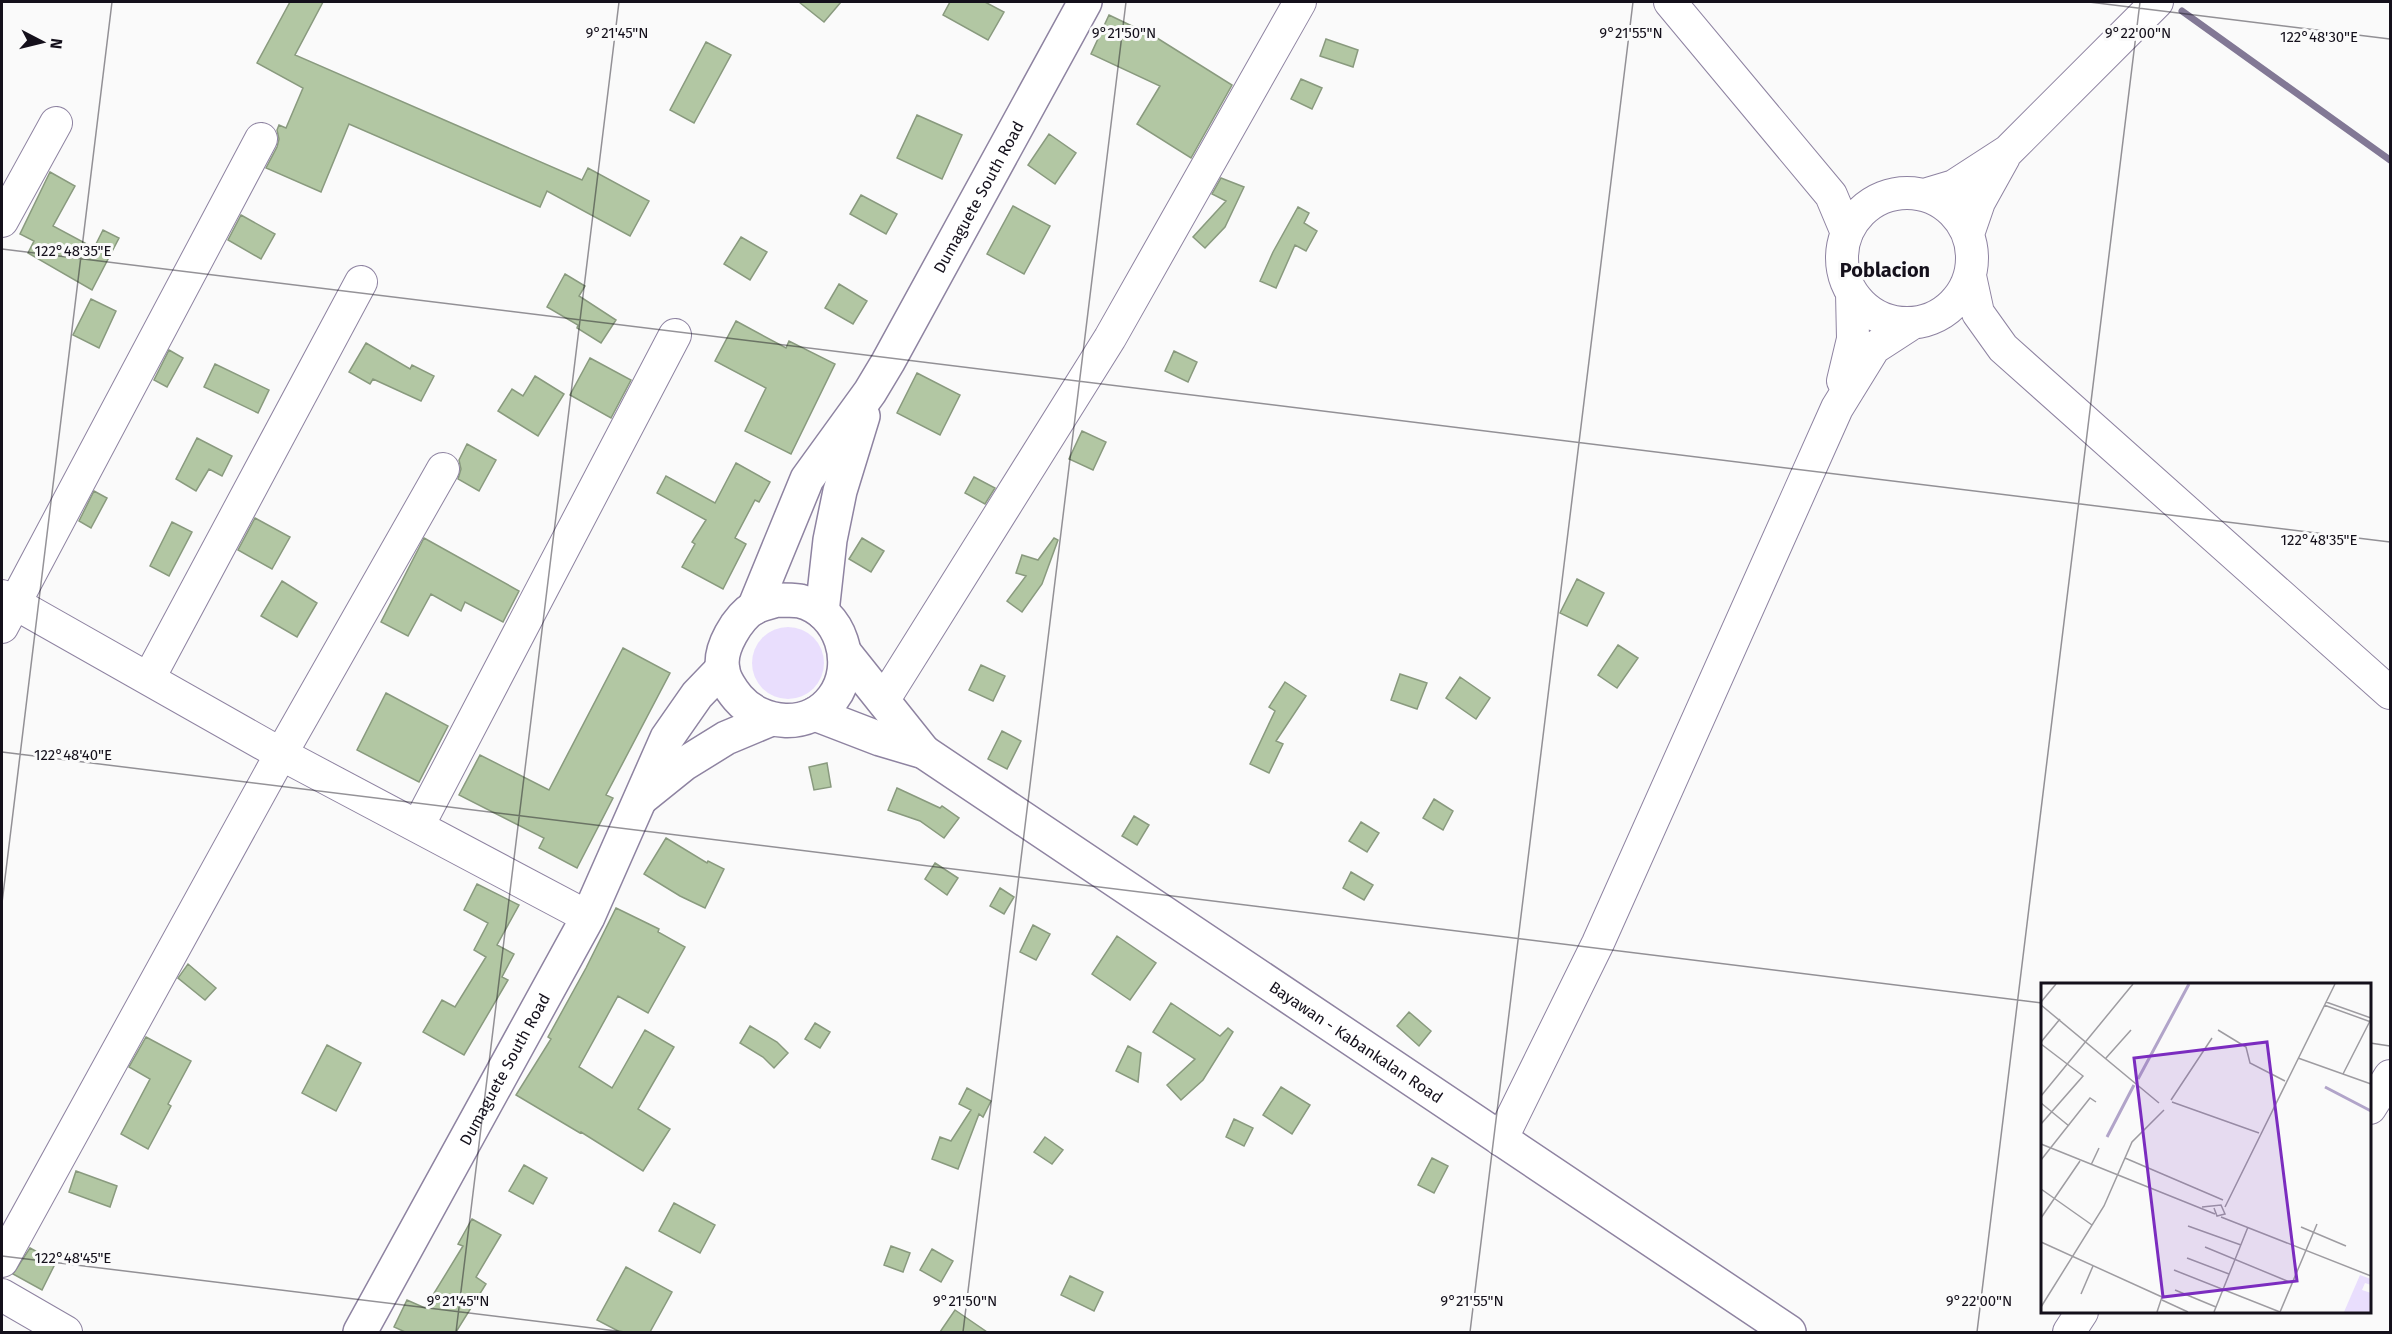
<svg xmlns="http://www.w3.org/2000/svg" width="2392" height="1334" viewBox="0 0 2392 1334" font-family="'Fira Sans',sans-serif">
  <style>
    .green { fill: #e9defd }
    .lines { fill: none; stroke-linecap: round; stroke-linejoin: round }
    .stream { stroke: #827895; stroke-width: 7 }
    .building { fill: #b2c7a3; stroke: #899a7e; stroke-width: 1.5 }
    .minor-casing { stroke: #8e83a1; stroke-width: 34 }
    .major-casing { stroke: #8e83a1; stroke-width: 36 }
    .highway-casing { stroke: #8e83a1; stroke-width: 36 }
    .minor { stroke: #fff; stroke-width: 32 }
    .major { stroke: #fff; stroke-width: 33 }
    .highway { stroke: #fff; stroke-width: 33 }
    .ticks { fill: none; stroke: #14101b; stroke-width: 1.5; stroke-opacity: 0.45 }
    .labels { text-anchor: middle; stroke-width: 6; stroke-linejoin: round; paint-order: stroke }
    .street-label { font-size: 16px; fill: #14101b; stroke: #fafafa }
    .quarter-label { font-size: 20px; font-weight: bold; fill: #14101b; stroke: #fafafa }
    .inset-river { fill: none; stroke: #b1a4c9; stroke-width: 3 }
    .inset-road { fill: none; stroke: #9e9ca1; stroke-width: 1.5 }
    .view { fill: #7b2cbf; fill-opacity: 0.15; stroke: #7b2cbf; stroke-width: 3 }
    .inset-edge { fill: none; stroke: #14101b; stroke-width: 3 }
    .ticks-label { font-size: 15px; text-anchor: middle; fill: #14101b; stroke: #fafafa; stroke-width: 6; stroke-linejoin: round; paint-order: stroke }
  </style>
  <rect width="100%" height="100%" fill="#fafafa"/>
  <!-- green -->
  <path class="green" d="M752 663a36 36 0 1 1 72 0a36 36 0 1 1-72 0Z"/>
  <g class="lines">
    <!-- stream -->
    <path class="stream" d="M2182,11L2390,160"/>
  </g>
  <!-- building -->
  <path class="building" d="M290,2H323L295,55L582,180L588,168L649,201L630,236L547,191L540,207L349,124L321,192L266,168L277,147L279,139L277,130L279,125L286,128L303,88L257,63Z
    M799,2H841L824,22Z
    M950,2H985L1004,12L988,40L943,15Z
    M1109,15L1157,38L1232,85L1191,158L1137,124L1160,86L1091,54Z
    M1326,39L1358,50L1353,67L1320,56Z
    M706,42L731,55L694,123L670,110Z
    M1301,79L1322,88L1312,109L1291,99Z
    M917,115L962,135L942,179L897,158Z
    M1049,134L1076,153L1055,184L1028,165Z
    M50,172L75,186L53,226L94,248L103,230L119,238L92,290L28,253L34,241L20,234Z
    M1221,178L1244,187L1225,227L1205,248L1193,237L1226,201L1212,194Z
    M861,195L897,214L886,234L850,214Z
    M1013,206L1050,226L1024,274L987,254Z
    M1298,207L1309,213L1304,223L1317,231L1306,251L1295,245L1276,288L1260,281L1273,252Z
    M241,215L275,234L261,259L228,240Z
    M741,237L767,252L750,280L724,264Z
    M565,274L585,286L579,296L616,320L601,343L577,328L578,325L547,307Z
    M839,284L867,301L853,324L825,308Z
    M91,299L116,311L99,348L73,335Z
    M736,321L786,348L789,341L835,364L791,454L745,431L766,388L715,361Z
    M366,343L410,369L412,365L434,376L421,401L373,379L370,384L349,372Z
    M169,350L183,358L167,387L154,380Z
    M1174,351L1197,362L1188,382L1165,371Z
    M590,358L631,380L611,418L570,395Z
    M215,364L269,390L258,413L204,387Z
    M917,373L960,395L940,435L897,413Z
    M535,376L564,394L538,436L498,411L512,389L523,396Z
    M1082,431L1106,442L1093,470L1069,459Z
    M197,438L232,456L222,476L209,469L196,491L176,479Z
    M467,444L496,460L479,491L458,479L461,469L459,460Z
    M736,463L770,482L759,502L755,500L735,538L746,544L723,589L682,567L695,544L692,542L706,520L657,493L666,476L715,503Z
    M974,477L995,488L985,504L965,493Z
    M94,491L107,498L91,528L79,521Z
    M255,518L290,537L272,569L238,550Z
    M172,522L192,532L169,576L150,566Z
    M424,538L519,591L503,622L465,602L461,611L431,594L408,636L381,622Z
    M862,538L884,551L871,572L849,559Z
    M1054,538L1058,540L1042,584L1022,612L1007,601L1026,576L1016,573L1022,555L1038,560Z
    M1577,579L1604,593L1587,626L1560,613Z
    M282,581L317,603L297,637L261,616Z
    M1618,645L1638,658L1617,688L1598,675Z
    M623,648L670,673L606,795L613,798L577,868L539,848L544,838L459,795L480,755L549,790Z
    M981,665L1005,676L993,701L969,690Z
    M1400,674L1427,683L1417,709L1391,700Z
    M1460,677L1490,698L1476,719L1446,698Z
    M1285,682L1306,696L1276,741L1283,744L1269,773L1250,764L1275,711L1269,707Z
    M386,693L448,726L419,782L357,750Z
    M1002,731L1021,741L1007,769L988,759Z
    M827,763L831,787L814,790L809,767Z
    M897,788L940,808L942,806L959,818L944,838L920,821L888,810Z
    M1434,799L1453,811L1443,830L1423,818Z
    M1134,816L1149,825L1137,845L1122,836Z
    M1361,822L1379,833L1367,852L1349,841Z
    M666,838L707,863L708,861L724,869L705,908L680,896L644,874Z
    M935,863L958,878L947,895L925,879Z
    M1351,872L1373,885L1364,900L1343,888Z
    M477,884L519,905L497,945L514,954L502,977L508,980L464,1055L423,1032L442,1000L455,1007L486,957L474,950L488,923L464,910Z
    M1000,888L1014,897L1004,914L990,906Z
    M616,908L659,929L658,932L685,947L648,1013L618,996L579,1067L612,1088L645,1030L674,1047L638,1109L670,1129L643,1171L581,1132L580,1133L516,1095L551,1039L548,1037L586,968Z
    M1033,925L1050,934L1036,960L1020,952Z
    M1117,936L1156,963L1130,1000L1092,974Z
    M188,964L216,988L205,1000L178,978Z
    M1171,1003L1220,1036L1228,1028L1233,1032L1203,1080L1181,1100L1167,1085L1195,1059L1153,1032Z
    M1409,1012L1431,1031L1419,1046L1397,1026Z
    M815,1023L830,1032L820,1048L805,1039Z
    M750,1026L777,1042L788,1053L774,1068L763,1057L740,1043Z
    M146,1037L191,1061L168,1104L171,1106L148,1149L121,1134L150,1079L129,1067Z
    M327,1045L361,1063L336,1111L302,1093Z
    M1128,1046L1141,1053L1138,1082L1116,1071Z
    M1281,1087L1310,1105L1292,1134L1263,1115Z
    M967,1088L991,1101L983,1117L979,1114L958,1169L932,1159L940,1137L951,1141L971,1110L959,1104Z
    M1234,1119L1253,1128L1244,1146L1226,1137Z
    M1045,1137L1063,1150L1052,1164L1034,1152Z
    M1432,1158L1448,1166L1434,1193L1418,1185Z
    M524,1165L547,1178L533,1204L509,1191Z
    M76,1171L117,1186L110,1207L69,1192Z
    M674,1203L715,1225L700,1253L659,1231Z
    M472,1219L501,1235L476,1277L486,1284L456,1332H405L394,1327L407,1300L425,1308L463,1246L458,1244Z
    M891,1246L910,1253L903,1272L884,1265Z
    M30,1248L56,1262L42,1290L13,1274Z
    M932,1249L953,1261L941,1282L920,1270Z
    M626,1267L672,1292L650,1332H620L597,1320Z
    M1070,1276L1103,1292L1094,1311L1061,1295Z
    M955,1310L987,1332H940Z"/>
  <g class="lines">
    <!-- minor casing -->
    <g class="minor-casing">
      <path id="minor" d="M1670,2L1831,195L1847,233
        M1842 258a65 65 0 1 1 130 0a65 65 0 1 1-130 0Z
        M1924,195L1954,186L2008,151L2157,2
        M2,221L56,123
        M1968,234L1979,202L2004,157
        M1970,276L1978,313L2003,348L2390,693
        M1843,381L1853,339L1852,293
        M2,596L281,754L588,917
        M2,627L261,139
        M149,678L361,282
        M883,701L1110,338L1300,2
        M418,826L675,335
        M2370,1108L2390,1076
        M1501,1140L1598,943L1837,408L1874,348L1911,324
        M2,1261L281,754L443,469
        M2,1295L66,1332
        M2069,1332L2082,1312"/>
    </g>
    <!-- major casing -->
    <g class="major-casing">
      <g id="major">
        <path d="M845,653L924,752"/>
        <path id="s1" d="M815,714L880,739L924,752L1789,1332"/>
      </g>
    </g>
    <!-- highway casing -->
    <g class="highway-casing">
      <g id="highway">
        <path d="M777,600C784,600 793,600 800,601C841,611 858,665 833,698C809,730 762,726 738,698C732,691 724,679 723,670C718,649 738,617 755,607C762,604 770,602 777,600Z"/>
        <path id="s2" d="M754,608L807,479L870,392L888,362L1085,2"/>
        <path d="M822,612L830,540L840,491L863,416"/>
        <path d="M643,797L684,764L726,738L769,720"/>
        <path id="s3" d="M360,1332L588,917L667,738L697,695L722,669"/>
      </g>
    </g>
    <!-- minor -->
    <use href="#minor" class="minor"/>
    <!-- major -->
    <use href="#major" class="major"/>
    <!-- highway -->
    <use href="#highway" class="highway"/>
  </g>
  <!-- ticks -->
  <path class="ticks" d="M2089,2L2390,39M2,249L2390,542M2,752L2042,1003M2,903L112,2M2370,1043L2390,1046M2,1256L625,1332M456,1332L619,2M963,1332L1126,2M1470,1332L1633,2M1977,1332L2140,2"/>
  <g class="labels">
    <!-- street labels -->
    <g class="street-label">
      <text dy="6" stroke="none"><textPath href="#s2" startOffset="470">Dumaguete South Road</textPath></text>
      <text dy="6" stroke="none"><textPath href="#s1" startOffset="636">Bayawan - Kabankalan Road</textPath></text>
      <text dy="6" stroke="none"><textPath href="#s3" startOffset="300">Dumaguete South Road</textPath></text>
    </g>
    <!-- quarter labels -->
    <g class="quarter-label">
      <text x="1885" y="277">Poblacion</text>
    </g>
  </g>
  <!-- overview -->
  <g transform="translate(2041 983)">
    <rect width="330" height="330" fill="#fafafa"/>
    <path d="M319,292L330,296V302L324,300L321,307L330,310L329,329H303Z" fill="#e9defd"/>
    <path class="inset-river" d="M97,96L148,1M284,104L330,128M66,154L93,102"/>
    <path class="inset-road" d="M0,19L15,1M285,19L330,35M0,22L118,120M283,22L330,39M177,47L205,64L209,80L244,98M0,59L19,36M0,61L42,93L0,141M65,75L90,47M257,75L330,101M302,91L330,36M0,113L92,1M130,117L171,55M131,119L218,150M0,120L28,143M0,161L174,231M84,175L182,217M0,177L49,115L55,119M50,182L58,165M0,206L51,242M161,224L180,222L184,231L176,233L173,225M184,224L294,1M180,234L330,293M0,235L39,178M147,243L200,262M260,244L305,263M0,259L121,314L116,329M164,264L251,300M146,275L188,291M133,287L239,329L276,241M134,307L175,324M40,311L52,283M121,317L147,329M0,324L63,223L91,159L123,127M173,329L207,244"/>
    <path class="view" d="M226,59L256,298L122,314L93,75Z"/>
    <rect width="330" height="330" class="inset-edge"/>
  </g>
  <g class="ticks-label">
    <text x="617" y="38">9°21'45"N</text>
    <text x="1124" y="38">9°21'50"N</text>
    <text x="1631" y="38">9°21'55"N</text>
    <text x="2138" y="38">9°22'00"N</text>
    <text x="2319" y="42">122°48'30"E</text>
    <text x="73" y="256">122°48'35"E</text>
    <text x="2319" y="545">122°48'35"E</text>
    <text x="73" y="760">122°48'40"E</text>
    <text x="73" y="1263">122°48'45"E</text>
    <text x="458" y="1306">9°21'45"N</text>
    <text x="965" y="1306">9°21'50"N</text>
    <text x="1472" y="1306">9°21'55"N</text>
    <text x="1979" y="1306">9°22'00"N</text>
  </g>
  <!-- border -->
  <rect width="2392" height="1334" fill="none" stroke="#14101b" stroke-width="6"/>
  <!-- north arrow -->
  <g transform="translate(42 42) rotate(97)" stroke="#fafafa" stroke-width="4.5" paint-order="stroke">
  <path d="M0-4.5L10 22L0 15L-10 22Z" fill="#14101b"/>
  <text y="-9" font-size="16" font-weight="bold" text-anchor="middle" fill="#14101b">N</text>
  </g>
</svg>
